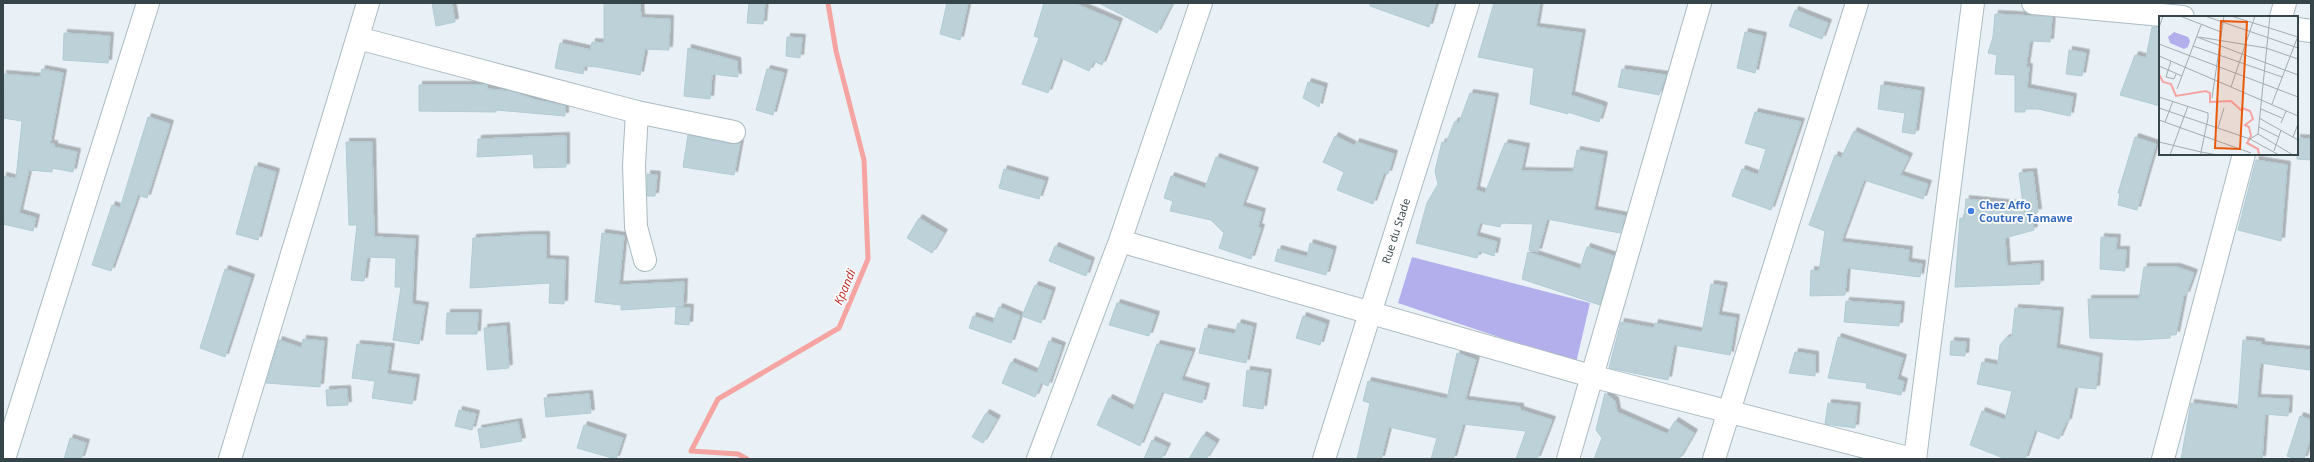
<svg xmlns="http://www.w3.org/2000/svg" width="2314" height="462" viewBox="0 0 2314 462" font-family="'Open Sans',sans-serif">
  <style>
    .green { fill: #b3afed }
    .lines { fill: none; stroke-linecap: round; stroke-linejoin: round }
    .stream { stroke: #f6a4a1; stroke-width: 5 }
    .building { fill: #bdd2d8; stroke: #b0cbd4; filter: url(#shadow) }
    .minor-casing { stroke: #aabbc2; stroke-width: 24 }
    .minor { stroke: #fff; stroke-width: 22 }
    .shop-dot { fill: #3f7fe0; stroke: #fff; stroke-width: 1.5 }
    .labels { text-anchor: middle; stroke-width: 3.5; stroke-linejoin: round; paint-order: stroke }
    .shop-label { font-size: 11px; font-weight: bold; fill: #366cbe; stroke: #fff; text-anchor: start }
    .street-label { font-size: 11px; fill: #36454a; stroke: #fff }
    .water-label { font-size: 12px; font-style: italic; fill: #c02d26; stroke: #fff }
    .inset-river { fill: none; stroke: #f6a4a1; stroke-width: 2 }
    .inset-road { fill: none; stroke: #a1acb1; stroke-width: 1 }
    .view { fill: #e8590c; fill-opacity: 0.15; stroke: #e8590c; stroke-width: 2 }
    .inset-edge { fill: none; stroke: #36454a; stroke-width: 2 }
  </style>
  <defs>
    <filter id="shadow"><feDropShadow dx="3.5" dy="-3.5" stdDeviation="0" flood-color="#0004"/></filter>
  </defs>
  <rect width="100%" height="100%" fill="#e9f1f6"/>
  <!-- green -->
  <path class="green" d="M1412,257L1590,303L1576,363L1398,303Z"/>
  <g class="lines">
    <!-- stream -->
    <path class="stream" d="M747,459L738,454L691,451L718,399L839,328L868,259L864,160L836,51L828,3"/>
  </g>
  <!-- building -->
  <path class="building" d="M432,3H452L455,22L436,26Z
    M604,3H640L641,18L670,19L669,50L645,49L640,75L598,67L584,66L583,74L555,68L560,43L591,50L592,42L604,43Z
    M749,3H765L763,24L747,23Z
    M947,3H968L960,40L940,34Z
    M1044,3H1074L1119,22L1102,65L1094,61L1089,71L1061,58L1048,93L1022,84L1039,38L1034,36Z
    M1099,3H1172L1157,33Z
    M1370,3H1436L1429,27L1370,6Z
    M1494,3H1540L1536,27L1582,33L1571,95L1604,106L1599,122L1568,112V114L1530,104L1534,68L1478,57Z
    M1795,10L1828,23L1822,39L1789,26Z
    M1995,14L2052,17L2050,42L2030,41L2026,67H2029L2027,88L2073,97L2070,116L2038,109H2025V112H2015V75L1995,74L1997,55L1988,53L1993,37Z
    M2152,27H2160V106L2120,95L2135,55L2146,58Z
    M1745,32L1763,36L1755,73L1737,68Z
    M64,33L110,36L108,63L63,60Z
    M787,37L802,38L800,58L786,56Z
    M688,48L737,61L738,77L712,74L710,99L684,96Z
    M2069,50L2086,53L2082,76L2066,74Z
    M42,69L63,73L50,144H54V147L77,152L73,172L52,168V172L29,170L19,213L36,218L33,231L3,224V176L16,179L22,121L3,118L5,92H3V74L40,77Z
    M767,69L784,73L773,115L756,110Z
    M1622,69L1666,75L1659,95L1618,87Z
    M1308,82L1324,87L1319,107L1303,98Z
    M419,85H487V89L510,91L537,100L565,106V116L496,110V112L419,111Z
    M1881,85L1921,91L1915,134L1902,132L1905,113L1878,109Z
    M1470,93L1495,97L1476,190L1485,193L1505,143L1526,147L1521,171L1573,172L1577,150L1604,155L1594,210L1625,216L1620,233L1547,219L1538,252L1529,250L1533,224L1501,223L1500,227L1480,223L1476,236L1497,242L1494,256L1479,251L1477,258L1416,243L1427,203L1438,184L1435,171L1442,142L1446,143L1455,121L1459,123Z
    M1755,112L1801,122L1771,210L1732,196L1742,169L1758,175L1766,149L1745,143Z
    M148,117L170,124L147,198L138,195L111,271L92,265L112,205L120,208Z
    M1854,131L1909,157L1900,175L1928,184L1923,199L1864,180L1841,242L1909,250L1908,262L1922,264L1920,277L1847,268L1845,295L1810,296L1811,270L1819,271L1825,231L1809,225L1835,155L1841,158Z
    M688,135L731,144L740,143L734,175L683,167Z
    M566,136V167L534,168L533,154L477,157L478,139Z
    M1335,136L1355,146L1356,142L1394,154L1388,174L1384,173L1373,204L1337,190L1344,172L1323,162Z
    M2135,137L2156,144L2137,210L2118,205L2120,193H2118Z
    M2297,138L2311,139V160L2297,159Z
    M346,142H372L374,237L415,239L412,304L425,306L419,344L393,340L401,287H395L396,258L367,257L364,281L351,280L357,225H349Z
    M1216,157L1255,171L1242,206L1262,212L1258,227L1261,228L1251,259L1219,248L1224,233L1211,220L1170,211L1173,201L1164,198L1171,176L1205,188Z
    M2256,160L2287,165L2281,241L2238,230Z
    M255,166L276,172L258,240L236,234Z
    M1004,169L1045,181L1039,199L999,188Z
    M2033,172L2038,212L2032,213L2034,230L2005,238L2007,266L2040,264V284L1955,287L1960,218L1964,219L1966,199L2023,205L2019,173Z
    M647,174L657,175L655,196H647Z
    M919,218L944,233L932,253L907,238Z
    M602,233L624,236L619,285L684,282L683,306L621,310V305L595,302Z
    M529,235H546V259L565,260L564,304L549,303L550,283L470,288L473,238Z
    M2101,237L2117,238L2116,250H2126L2125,271L2100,269Z
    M1310,243L1333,250L1326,275L1275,261L1278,249L1307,257Z
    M1055,246L1091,261L1086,276L1049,261Z
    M1587,247L1614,256L1600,305L1522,279L1528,252L1580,269Z
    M2144,267H2177L2194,273L2186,295L2184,294L2176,335L2170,334V338L2137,340L2090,338L2088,299H2139Z
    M225,269L251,278L225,357L200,348Z
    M1711,284L1724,286L1718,315L1736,318L1730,355L1674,345L1668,380L1609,368L1621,322L1654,328L1655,323L1702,332Z
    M1035,285L1052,291L1041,323L1022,316Z
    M1846,301L1901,305L1899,326L1844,322Z
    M1117,303L1156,315L1149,336L1109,325Z
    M676,307L690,308L689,325L675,324Z
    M999,307L1020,316L1011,343L969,328L973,316L993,323Z
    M2015,308L2060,311L2056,348L2099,357L2096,389L2075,387L2068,422H2066L2059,439L2035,430L2025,459H2006L1970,445L1982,411L2005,420L2012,391L1977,384L1982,362L1998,365L2000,345L2005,339L2012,336Z
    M447,313H478L477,334H446Z
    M1303,316L1326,324L1320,345L1296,338Z
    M1238,323L1253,327L1246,363L1199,353L1205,328L1235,334Z
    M506,326L509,368L487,370L484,328Z
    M1838,337L1903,358L1897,379L1904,382L1901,395L1866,388L1867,383L1828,378Z
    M303,339L324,341L320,387L266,383L279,340L302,348Z
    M2243,340L2261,342V345L2310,350V370L2260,363L2257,398L2289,399L2288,416L2265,414L2262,459H2181L2191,403L2238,409Z
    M1049,341L1062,346L1048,386L1041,383L1035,397L1002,383L1011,362L1037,373Z
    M1951,341L1966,342L1965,356L1950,355Z
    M357,344L391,347L387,374L416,378L412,404L372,398L375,381L352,378Z
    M1157,344L1192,352L1181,380L1206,387L1202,403L1162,392L1140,446L1097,425L1109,398L1133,410Z
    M1795,352L1815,355V376L1789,373Z
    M1457,353L1476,360L1465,400L1520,407V410L1552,420L1537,459H1516L1526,431L1463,424L1453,459H1431L1437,438L1389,427L1381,459H1357L1370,403L1363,401L1368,381L1447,399Z
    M1247,370L1268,373L1263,409L1243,406Z
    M347,389L348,405L327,406L326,390Z
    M1605,393L1615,401L1617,412L1667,434L1675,421L1694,433L1679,459H1594L1602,438L1596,430Z
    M589,394L591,413L546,417L544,398Z
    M1828,403L1857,406L1855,428L1825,424Z
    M459,410L476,414L472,430L455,426Z
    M986,413L997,419L983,443L972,437Z
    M2300,416L2311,420V436L2304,459H2296L2287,456Z
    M518,422L522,441L481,448L478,429Z
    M584,425L623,438L616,459L577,448Z
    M1203,435L1216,443L1206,459H1189Z
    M70,438L86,443L81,459H64Z
    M1152,440L1167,447L1161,459H1144Z"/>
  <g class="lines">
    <!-- minor casing -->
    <g class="minor-casing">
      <path id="minor" d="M2033,3L2183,17
        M2281,17L2285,3
        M2297,29L2311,31
        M358,38L637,112L734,132
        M637,112L634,165L636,227L645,260
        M1120,241L1201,3
        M4,459L148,3
        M230,459L368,3
        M1038,459L1120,241L1591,376L1912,459
        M1324,459L1468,3
        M1568,459L1700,3
        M1714,459L1857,3
        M1915,459L1973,3
        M2163,459L2244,154"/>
    </g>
    <!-- minor -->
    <use href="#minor" class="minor"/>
  </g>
  <!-- markers -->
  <circle class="shop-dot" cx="1971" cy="211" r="4"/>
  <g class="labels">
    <!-- shop labels -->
    <g class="shop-label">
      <text x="1979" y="209">Chez Affo<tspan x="1979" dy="13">Couture Tamawe</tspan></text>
    </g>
    <!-- street labels -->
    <g class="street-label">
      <text transform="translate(1396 231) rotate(-72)" y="4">Rue du Stade</text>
    </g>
    <!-- water labels -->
    <g class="water-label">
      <text transform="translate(845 287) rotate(-67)" y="4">Kpandi</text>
    </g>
  </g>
  <!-- overview -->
  <g transform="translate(2159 16)">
    <rect width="139" height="139" fill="#e9f1f6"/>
    <path d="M15,16L29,21L31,25L29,31L25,33L11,27L9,21Z" fill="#b3afed"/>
    <path class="inset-river" d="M0,58L4,66L12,68L17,80L47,75L51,77V86L72,85L83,95V92L91,95L94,103L86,109L90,111L92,120L88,127L99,133L100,139"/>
    <path class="inset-road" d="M21,0L62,16M46,0L139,32M72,0L139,21M96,0L72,71L139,100M0,12L4,0M38,21L139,59M40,21L107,32L139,43M0,28L139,81M34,30L123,61M0,40L72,71M12,45L7,61L15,63L17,58M0,50L23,60M18,73L42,9M0,81L49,97V102L42,136L0,126M53,82L65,0M113,88L139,20M0,92L91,123L99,118M102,93L123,102M100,102L139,124M0,104L92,137M6,106L14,85M122,107L127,95M100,111L120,121M59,112L65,92M99,118L111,0M99,118L134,139M134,121L139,108M91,123L120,139M115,135L122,114M11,139L29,90M42,139V136L59,139"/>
    <path class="view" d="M62,5L88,6L81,133L56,132Z"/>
    <rect width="139" height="139" class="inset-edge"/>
  </g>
  <!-- border -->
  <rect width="2314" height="462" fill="none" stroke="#36454a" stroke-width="8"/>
</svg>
